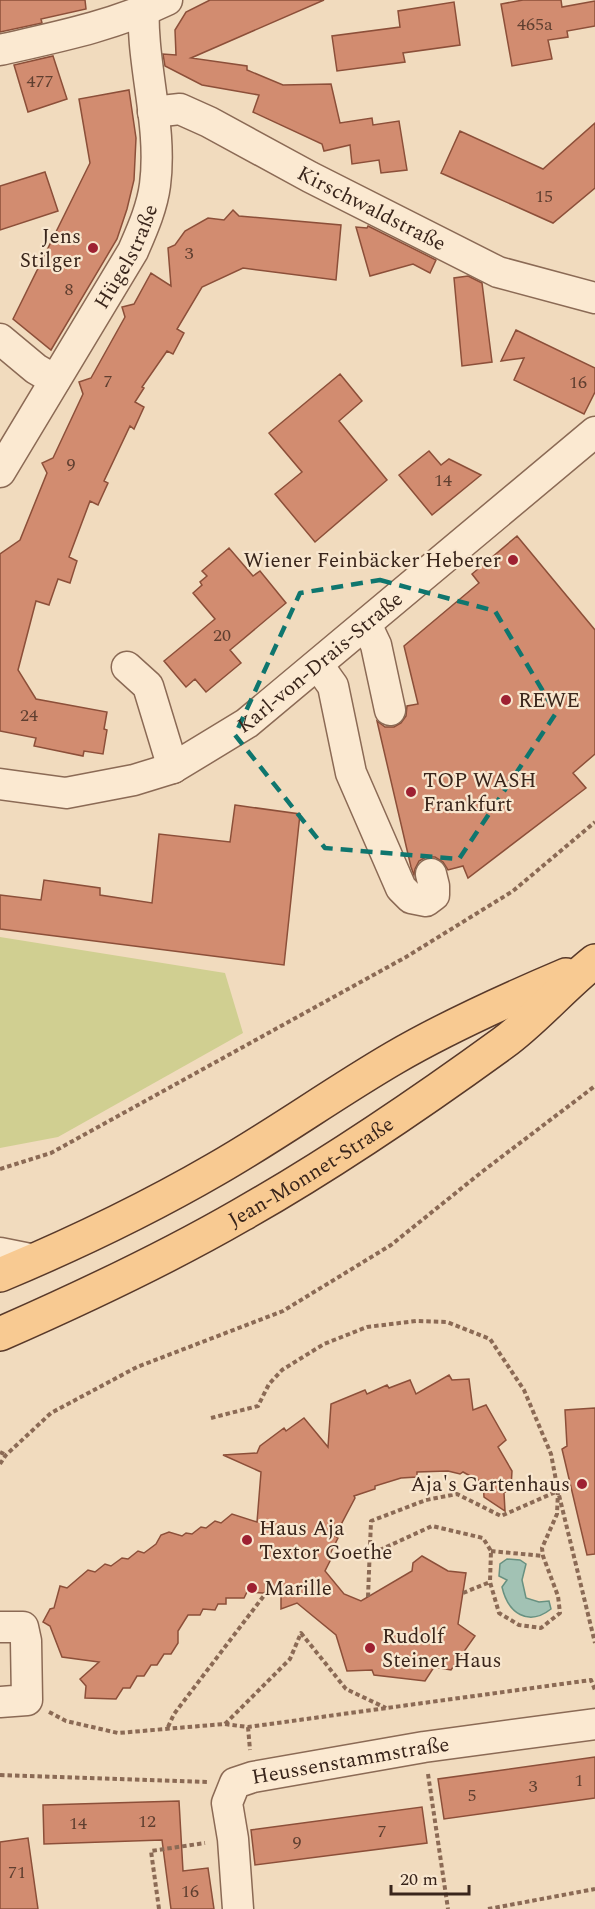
<svg xmlns="http://www.w3.org/2000/svg" width="595" height="1909" viewBox="0 0 595 1909" font-family="Spectral,serif">
  <style>
    .green { fill: #d0cf91 }
    .water { fill: #a2c2b4; stroke: #689181; stroke-width: 1.5 }
    .building { fill: #d28c70; stroke: #8c4f39; stroke-width: 1.5 }
    .lines { fill: none; stroke-linecap: round; stroke-linejoin: round }
    .minor-casing { stroke: #8b6a55; stroke-width: 33 }
    .major-casing { stroke: #58392a; stroke-width: 36 }
    .path { stroke: #8b6a55; stroke-width: 4; stroke-dasharray: 4.5 3; stroke-linecap: butt }
    .minor { stroke: #fbe9d1; stroke-width: 30 }
    .major { stroke: #f8ca92; stroke-width: 33 }
    .marked { fill: none; stroke: #0f766e; stroke-width: 4.5; stroke-dasharray: 12 8; stroke-linejoin: round }
    .poi-dot { fill: #9e2132; stroke: #f8e6ce; stroke-width: 2 }
    .labels { text-anchor: middle; stroke-width: 4.5; stroke-linejoin: round; paint-order: stroke }
    .number-label { font-size: 18px; fill: #5f3f30 }
    .street-label { font-size: 21px; fill: #39251b; stroke: #f8e6ce }
    .poi-label { font-size: 21px; fill: #39251b; stroke: #f8e6ce; text-anchor: start }
  </style>
  <rect width="100%" height="100%" fill="#f1dbbe"/>
  <!-- green -->
  <path class="green" d="M0,937L225,973L243,1033L58,1137L0,1148Z"/>
  <!-- water -->
  <path class="water" d="M507,1559L520,1560L526,1564L522,1580L526,1598L539,1602L549,1601L551,1609C528,1627 508,1613 502,1587L507,1580L499,1576L500,1564Z"/>
  <!-- building -->
  <path class="building" d="M0,0H85L86,9L41,19L42,23L0,32Z
    M210,0H324L191,58L247,66V70L283,85L331,84L340,123L372,118L373,125L399,121L407,170L381,173L379,160L352,164L350,145L324,151L322,144L253,112L259,95L202,85L165,66L163,54L176,55L175,30L186,12Z
    M523,0H561L562,7L595,1V26L567,31L568,37L548,40L552,59L512,66L501,4Z
    M454,2L460,45L403,53L405,62L337,71L332,36L400,27L398,11Z
    M53,56L67,99L28,112L14,65Z
    M129,90L136,138L134,180L127,209L117,239L51,350L13,319L90,163L79,99Z
    M595,123V188L553,223L441,173L460,131L543,169Z
    M45,172L58,211L0,230V186Z
    M233,210L239,216L341,225L336,280L243,268L202,287L177,329L184,333L173,354L167,351L142,387L144,388L135,402L144,407L134,429L130,426L104,481L108,483L98,505L90,501L69,557L77,561L70,583L58,579L49,605L36,601L18,670L36,699L107,712L104,729L107,730L103,754L84,751L83,756L34,746L36,738L0,731V554L20,540L47,473L42,463L53,458L83,394L79,382L91,378L125,317L122,307L134,304L151,273L171,286L168,248L175,245L185,231L208,218L224,220Z
    M368,226L436,260L430,273L413,264L370,276L356,227L367,228Z
    M468,276L482,283L492,362L462,366L454,278Z
    M516,330L595,368V392L584,414L514,380L524,358L501,361Z
    M340,374L362,401L339,421L387,480L315,542L275,494L302,472L269,433Z
    M429,451L441,465L449,459L481,475L432,515L399,475Z
    M517,536L595,630V754L573,773L586,788L468,878L463,866L448,870L443,862L435,857H426L419,861L415,869L414,875L411,867L377,721L385,727H394L401,723L406,716L407,706L418,704L404,646L479,583L472,574Z
    M229,548L253,576L260,571L286,603L230,650L241,663L206,692L195,679L186,687L164,661L215,619L193,593L202,585L200,582L207,576L202,571Z
    M235,805L300,814L284,965L0,929V895L41,900L44,880L100,888V895L152,903L159,834L230,842Z
    M449,1375L452,1380L469,1379L473,1410L486,1405L506,1440L498,1447L512,1471L511,1488L504,1493L505,1511L484,1497L483,1483L463,1472L460,1474L448,1471L417,1472V1477L401,1478L375,1486V1489L354,1496L355,1498L335,1536L338,1538L328,1558L331,1559L325,1571L344,1594L361,1601L412,1571L413,1563L422,1556L448,1571L466,1573L458,1624L475,1636L451,1670L434,1667L425,1681L374,1675L372,1670L347,1671L336,1635L297,1603L281,1609V1594L247,1592L244,1598H226V1604H218L215,1610L203,1609L200,1615H188L178,1631V1643L171,1654H164L157,1665H151L144,1676H137L130,1688H123L116,1699L85,1698L86,1686L80,1679L99,1662L62,1657L50,1626L43,1622L50,1609L54,1608L60,1586L67,1588L88,1570L95,1572L105,1564L111,1566L122,1558L128,1559L138,1551L144,1553L156,1544L161,1535L169,1532L182,1536L186,1533L192,1534L201,1527L206,1528L215,1521L221,1523L232,1514L257,1522L261,1472L223,1455L257,1453L260,1446L284,1428L286,1431L304,1418L328,1447L331,1404L365,1390L367,1394L387,1385L389,1388L410,1380L416,1394Z
    M595,1408V1554L587,1555L562,1449L567,1446L565,1410Z
    M595,1757V1798L444,1819L438,1779Z
    M179,1801L183,1871L208,1868L214,1909H171L162,1840L44,1844L43,1805Z
    M422,1807L427,1843L255,1865L251,1830Z
    M28,1838L38,1909H0V1842Z"/>
  <g class="lines">
    <!-- minor casing -->
    <g class="minor-casing">
      <g id="minor">
        <path d="M0,50C57,37 113,26 167,0"/>
        <path id="s1" d="M153,112L180,109L209,122L310,177L498,272L595,298"/>
        <path d="M0,339L36,369L55,380"/>
        <path id="s2" d="M0,472L133,251C142,230 152,208 155,185C163,124 140,62 144,0"/>
        <path d="M366,624L376,645L390,710"/>
        <path d="M318,665L333,686L351,773L401,888L411,898L426,901L434,895V886L431,874"/>
        <path d="M127,667L148,686L173,768"/>
        <path id="s3" d="M0,784L66,793L134,780L173,768L247,723L595,432"/>
        <path d="M0,1253L35,1260"/>
        <path d="M0,1627H23L26,1641L27,1700L0,1702"/>
        <path id="s4" d="M238,1909L233,1839L227,1803L235,1783L253,1777L424,1747L595,1724"/>
      </g>
    </g>
    <!-- major casing -->
    <g class="major-casing">
      <g id="major">
        <path d="M0,1275C74,1244 147,1209 216,1169C277,1134 334,1093 394,1058C449,1026 507,1000 566,975"/>
        <path id="s5" d="M0,1334C82,1298 163,1260 241,1215C331,1164 419,1104 503,1043C536,1019 563,986 595,961"/>
      </g>
    </g>
    <!-- path -->
    <path class="path" d="M0,1169L51,1153L406,957L513,891L595,822
      M211,1418L258,1406L269,1384L282,1370L324,1344L367,1327L416,1321L447,1322L490,1339L524,1390L551,1454L558,1491L595,1643
      M0,1452L6,1455
      M0,1464L6,1455L51,1413L137,1367L283,1311L391,1245L483,1171L595,1086
      M491,1551L543,1556
      M463,1593L490,1582
      M368,1597L371,1521L426,1500L457,1494L501,1516L558,1491L557,1514L542,1548L543,1556L558,1596L560,1613L541,1628L519,1625L499,1613L490,1582L491,1551L483,1538L432,1526L371,1554
      M49,1712L66,1721L118,1733L224,1724L248,1727L591,1680L595,1690
      M225,1724L290,1659L301,1633L346,1689L386,1708
      M168,1727L174,1714L269,1589
      M248,1727L250,1750
      M428,1774L448,1909
      M0,1775L207,1782
      M159,1909L151,1851L205,1843
      M488,1909L595,1889"/>
    <!-- minor -->
    <use href="#minor" class="minor"/>
    <!-- major -->
    <use href="#major" class="major"/>
  </g>
  <!-- marked area -->
  <path class="marked" d="M380,580L495,611L556,713L459,859L325,848L235,735L300,593Z"/>
  <!-- markers -->
  <g class="poi-dot">
    <circle cx="93" cy="248" r="6"/>
    <circle cx="513" cy="560" r="6"/>
    <circle cx="506" cy="700" r="6"/>
    <circle cx="411" cy="792" r="6"/>
    <circle cx="582" cy="1484" r="6"/>
    <circle cx="247" cy="1540" r="6"/>
    <circle cx="252" cy="1588" r="6"/>
    <circle cx="370" cy="1648" r="6"/>
  </g>
  <g class="labels">
    <!-- number labels -->
    <g class="number-label">
      <text x="535" y="30">465a</text>
      <text x="40" y="87">477</text>
      <text x="544" y="202">15</text>
      <text x="189" y="259">3</text>
      <text x="69" y="295">8</text>
      <text x="108" y="387">7</text>
      <text x="578" y="388">16</text>
      <text x="71" y="470">9</text>
      <text x="443" y="486">14</text>
      <text x="222" y="641">20</text>
      <text x="29" y="721">24</text>
      <text x="579" y="1786">1</text>
      <text x="533" y="1792">3</text>
      <text x="472" y="1801">5</text>
      <text x="147" y="1827">12</text>
      <text x="78" y="1829">14</text>
      <text x="382" y="1837">7</text>
      <text x="297" y="1848">9</text>
      <text x="17" y="1878">71</text>
      <text x="190" y="1897">16</text>
    </g>
    <!-- street labels -->
    <g class="street-label">
      <text dy="7" stroke="none"><textPath href="#s1" startOffset="243">Kirschwaldstraße</textPath></text>
      <text dy="7" stroke="none"><textPath href="#s2" startOffset="250">Hügelstraße</textPath></text>
      <text dy="7" stroke="none"><textPath href="#s3" startOffset="358">Karl-von-Drais-Straße</textPath></text>
      <text dy="7" stroke="none"><textPath href="#s5" startOffset="351">Jean-Monnet-Straße</textPath></text>
      <text dy="7" stroke="none"><textPath href="#s4" startOffset="246">Heussenstammstraße</textPath></text>
    </g>
    <!-- poi labels -->
    <g class="poi-label">
      <text x="81" y="243" text-anchor="end">Jens<tspan x="81" dy="24">Stilger</tspan></text>
      <text x="501" y="567" text-anchor="end">Wiener Feinbäcker Heberer</text>
      <text x="518" y="707">REWE</text>
      <text x="423" y="787">TOP WASH<tspan x="423" dy="24">Frankfurt</tspan></text>
      <text x="570" y="1491" text-anchor="end">Aja's Gartenhaus</text>
      <text x="259" y="1535">Haus Aja<tspan x="259" dy="24">Textor Goethe</tspan></text>
      <text x="264" y="1595">Marille</text>
      <text x="382" y="1643">Rudolf<tspan x="382" dy="24">Steiner Haus</tspan></text>
    </g>
  </g>
  <!-- scale -->
  <path d="M391 1885v9h78v-9" fill="none" stroke="#39251b" stroke-width="3"/>
  <text x="400" y="1885" font-size="18" fill="#39251b" stroke="#f8e6ce" stroke-width="4.5" paint-order="stroke">20 m</text>
</svg>
